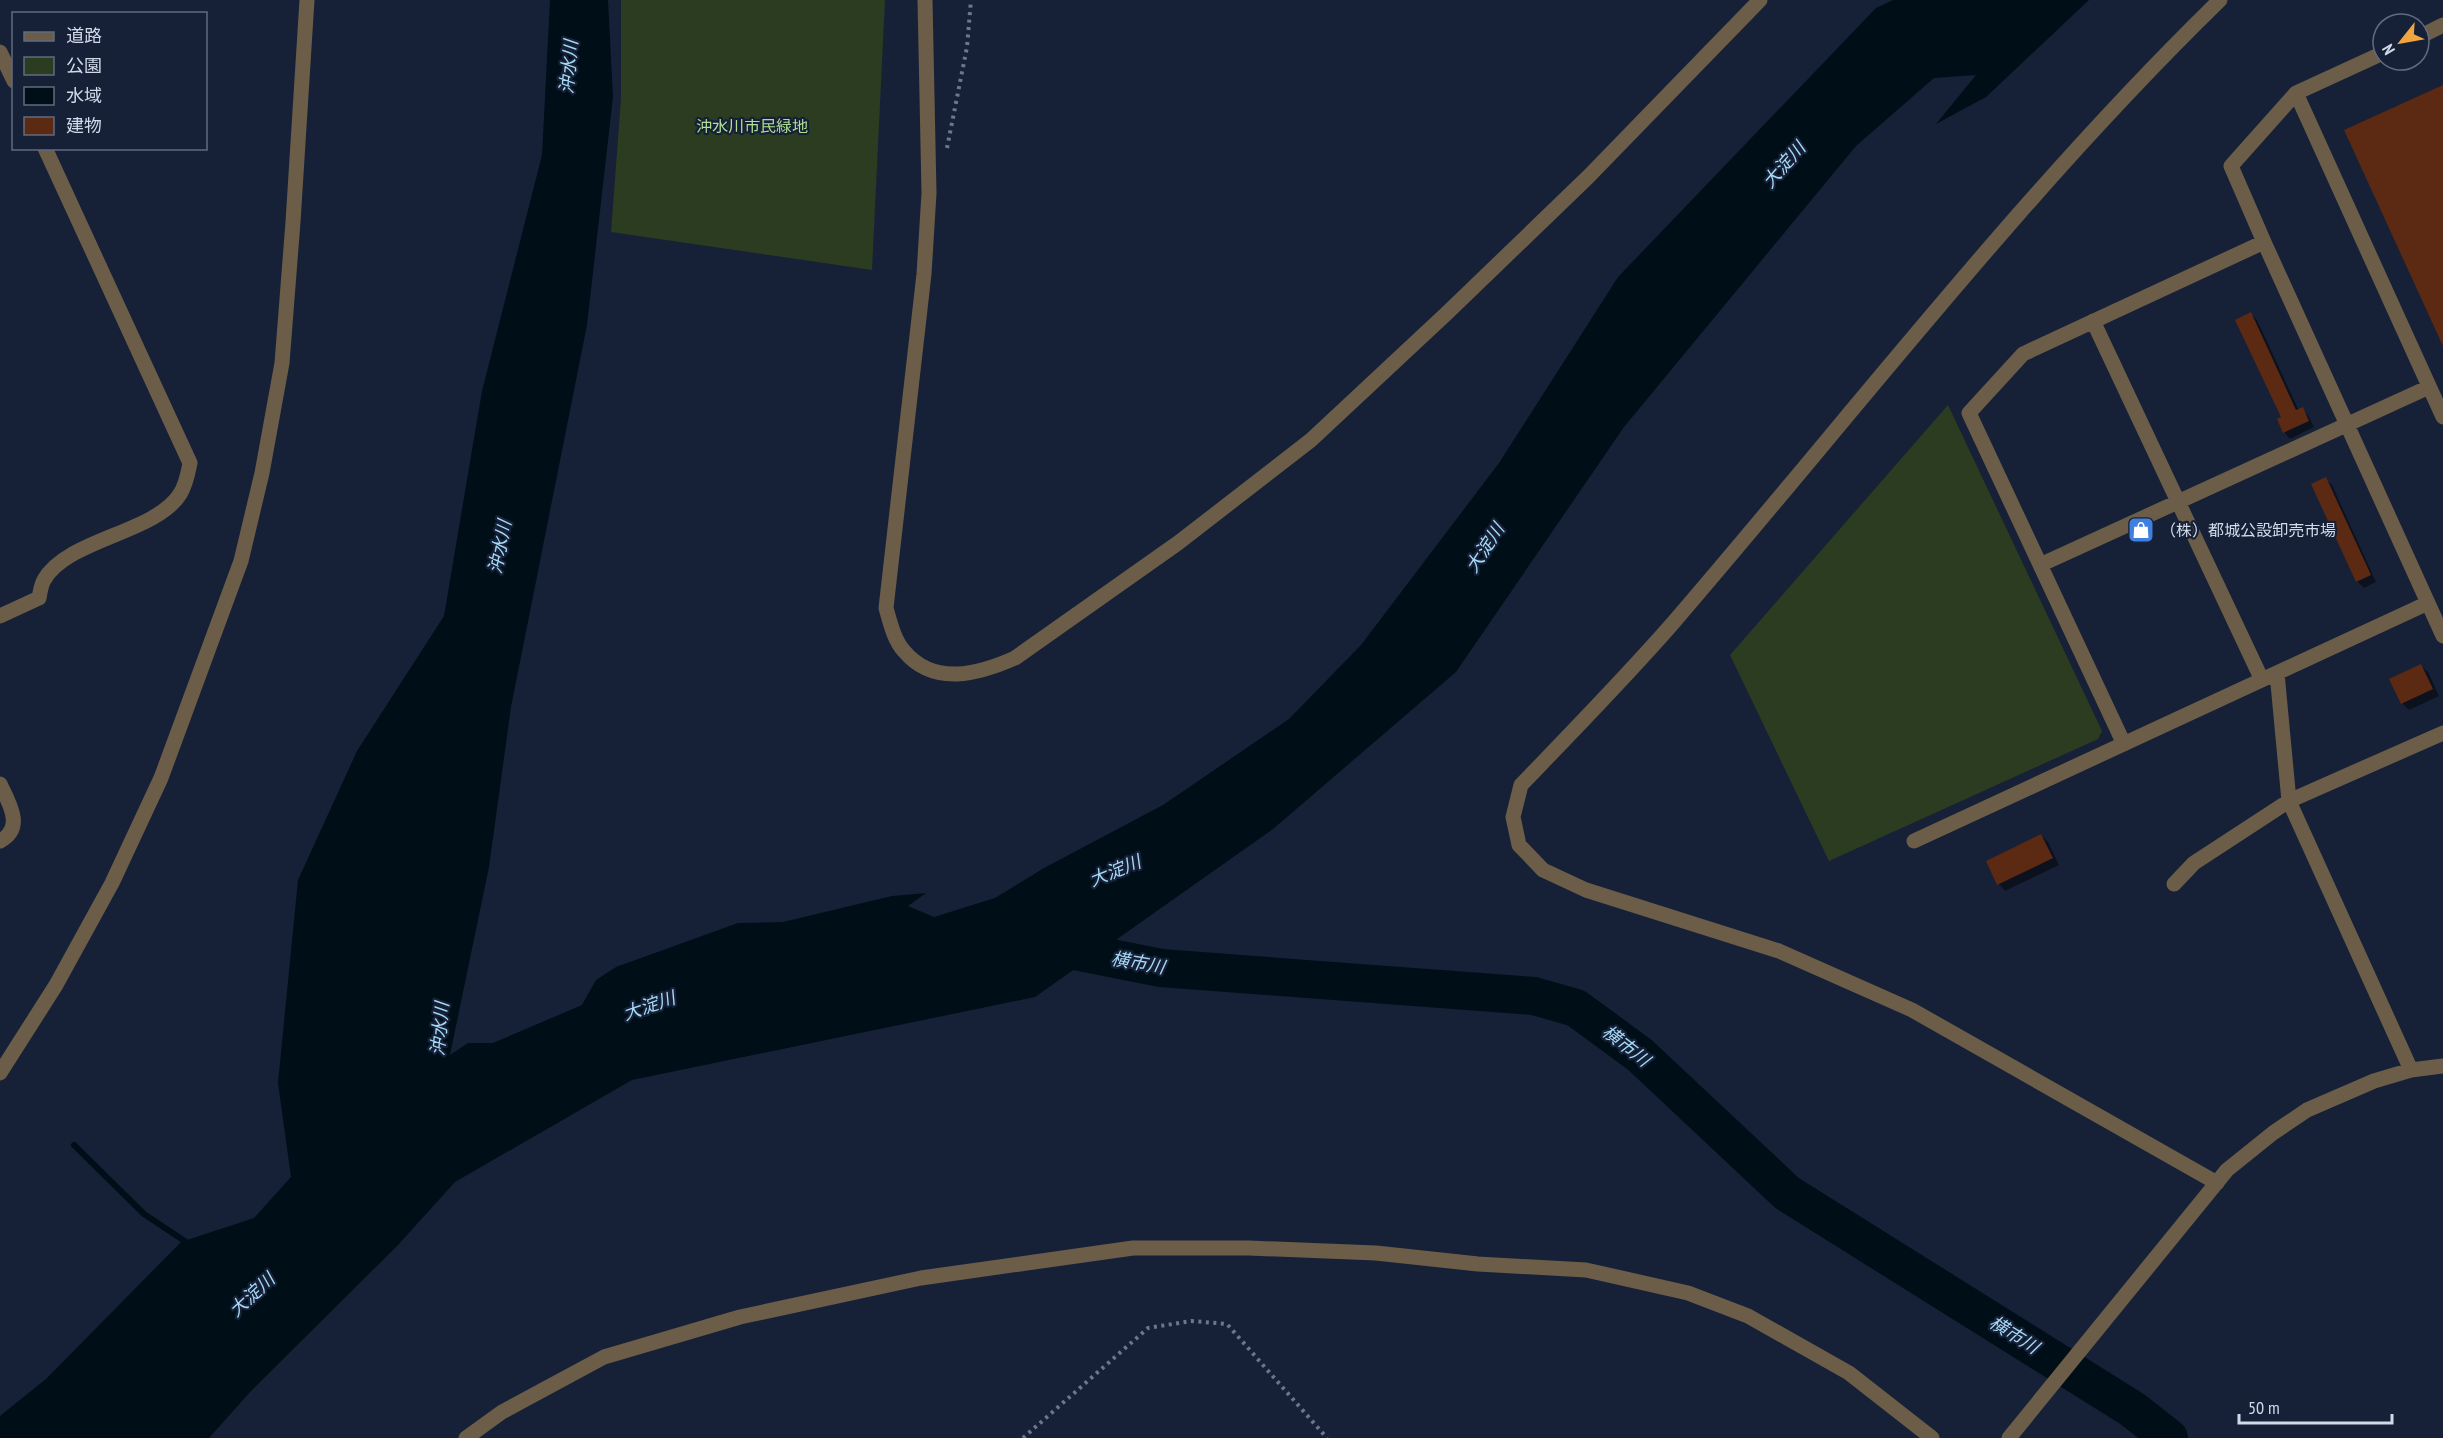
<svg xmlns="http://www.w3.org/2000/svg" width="2443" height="1438" viewBox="0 0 2443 1438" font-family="'PT Sans Narrow','Noto Sans JP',sans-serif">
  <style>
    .green { fill: #2b3c20 }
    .water { fill: #000e18 }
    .shadow { fill: #0007 }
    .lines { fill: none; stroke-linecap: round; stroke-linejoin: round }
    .stream { stroke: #000e18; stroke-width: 6 }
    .river { stroke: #000e18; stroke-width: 38 }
    .building { fill: #5c2913 }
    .path { stroke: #6d778a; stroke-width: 4; stroke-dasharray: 3 4.5; stroke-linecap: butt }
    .minor { stroke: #6c5d48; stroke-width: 15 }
    .labels { text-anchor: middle; stroke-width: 4.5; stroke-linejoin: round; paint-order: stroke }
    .park-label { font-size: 16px; fill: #b0df93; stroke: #162138 }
    .poi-label { font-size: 16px; fill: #d2daea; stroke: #162138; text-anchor: start }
    .water-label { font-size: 18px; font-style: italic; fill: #a6daf7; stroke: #162138 }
  </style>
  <rect width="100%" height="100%" fill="#162138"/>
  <!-- green -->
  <path class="green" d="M621,0H885L872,270L611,232L621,99Z
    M1948,405L2102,731L2098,739L1829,861L1730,655Z"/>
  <!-- water -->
  <path class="water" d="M550,0H608L613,97L587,325L511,707L489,867L450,1055L468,1043H493L582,1005L596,980L616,967L738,923L783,922L892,896L926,893L908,906L934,917L995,898L1044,868L1163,805L1289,719L1361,645L1499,463L1618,277L1876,8L1893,0H2089L1986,97L1936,124L1976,75L1934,78L1856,146L1624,427L1456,672L1273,829L1035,997L632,1080L455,1182L397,1246L251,1391L209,1438H0V1416L46,1379L181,1242L254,1218L291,1177L278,1083L298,880L357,751L444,616L482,391L542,155Z"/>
  <!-- shadow -->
  <path class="shadow" d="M2251,314L2257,320L2299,411L2302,409L2308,415L2314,427L2290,439L2285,433L2279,420L2283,418Z
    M2325,479L2332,485L2376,582L2364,588L2357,581Z
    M2421,666L2428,672L2439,696L2409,710L2402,703Z
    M2041,835L2048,842L2059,865L2005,891L1999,884Z"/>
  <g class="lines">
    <!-- stream -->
    <path class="stream" d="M74,1145L144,1214L192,1246"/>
    <!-- river -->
    <path class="river" d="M1045,945L1161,968L1534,996L1576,1008L1640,1055L1787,1193L2132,1409L2169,1438"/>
  </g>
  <!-- building -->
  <path class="building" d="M2443,85V346L2344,130Z
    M2251,312L2296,410L2303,407L2309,421L2283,433L2277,419L2281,417L2235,320Z
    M2326,477L2371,575L2356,582L2311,484Z
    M2421,664L2433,689L2401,704L2389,679Z
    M2041,834L2053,858L1997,885L1986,861Z"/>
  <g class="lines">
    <!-- path -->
    <path class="path" d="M947,148L967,47L971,0
      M1023,1438L1148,1328L1191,1321L1227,1324L1327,1438"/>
    <!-- minor -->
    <path class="minor" d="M925,0L929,193L924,274L886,608C890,622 894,640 904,651C934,687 979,674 1015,658L1178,543L1311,440L1447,313L1588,177L1760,0
      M2419,37L2443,25
      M0,52L14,81
      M2383,53L2296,93L2443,417
      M2264,242L2428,603
      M2093,321L2262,680
      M2040,565L2429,387
      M0,616L39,598C40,593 41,585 44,580C67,539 156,533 180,494C186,485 188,473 190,463L45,148
      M2124,744L1969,413L2023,354L2264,242L2231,166L2296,93
      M0,784C9,803 25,828 0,841
      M1914,841L2428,603L2443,636
      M2174,884L2194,863L2289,801L2277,673
      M2411,1070L2289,801L2443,733
      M0,1073L56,985L112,883L161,778L241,561L262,473L282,363L293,222L307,0
      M2217,1183L1912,1010L1779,951L1586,890L1543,870L1519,845L1513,817L1521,785C1572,732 1624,679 1673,623C1853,414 2022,193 2220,0
      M466,1438L502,1412L604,1357L740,1317L921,1278L1133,1248H1249L1376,1253L1478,1264L1586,1270L1688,1293L1748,1316L1849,1373L1932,1438
      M2009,1438L2227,1170L2273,1133L2307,1110L2374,1081L2411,1070L2443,1066"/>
  </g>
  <!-- icons -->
  <defs>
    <g id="shop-square" transform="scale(1.35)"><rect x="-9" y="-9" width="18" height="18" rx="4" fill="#3f7fe0" stroke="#162138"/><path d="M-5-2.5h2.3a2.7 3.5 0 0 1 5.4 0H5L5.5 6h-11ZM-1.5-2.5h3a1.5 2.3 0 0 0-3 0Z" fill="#fff"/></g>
  </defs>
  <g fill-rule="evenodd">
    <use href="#shop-square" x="2141" y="530"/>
  </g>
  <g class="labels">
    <!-- park labels -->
    <g class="park-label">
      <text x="752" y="132">沖水川市民緑地</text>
    </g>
    <!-- poi labels -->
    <g class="poi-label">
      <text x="2160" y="536">（株）都城公設卸売市場</text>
    </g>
    <!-- water labels -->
    <g class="water-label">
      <text transform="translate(569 67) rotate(-85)" y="6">沖水川</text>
      <text transform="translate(1784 165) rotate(-49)" y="6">大淀川</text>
      <text transform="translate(500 547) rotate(-79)" y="6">沖水川</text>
      <text transform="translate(1485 548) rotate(-57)" y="6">大淀川</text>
      <text transform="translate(1115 871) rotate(-22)" y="6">大淀川</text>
      <text transform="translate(1138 963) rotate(10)" y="6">横市川</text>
      <text transform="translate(649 1006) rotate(-19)" y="6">大淀川</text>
      <text transform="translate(440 1029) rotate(-85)" y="6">沖水川</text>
      <text transform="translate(1626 1046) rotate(38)" y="6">横市川</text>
      <text transform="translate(252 1295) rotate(-43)" y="6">大淀川</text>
      <text transform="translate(2014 1335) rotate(32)" y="6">横市川</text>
    </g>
  </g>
  <!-- legend -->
  <rect x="12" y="12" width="195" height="138" fill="#162138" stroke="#616b7f" stroke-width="1.5"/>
  <rect x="24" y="32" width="30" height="9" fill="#6c5d48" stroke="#616b7f" stroke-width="1.5"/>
  <text x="66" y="42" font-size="18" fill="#d2daea">道路</text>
  <rect x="24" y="57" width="30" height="18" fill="#2b3c20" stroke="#616b7f" stroke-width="1.5"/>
  <text x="66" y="72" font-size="18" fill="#d2daea">公園</text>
  <rect x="24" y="87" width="30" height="18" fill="#000e18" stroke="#616b7f" stroke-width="1.5"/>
  <text x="66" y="102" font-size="18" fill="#d2daea">水域</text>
  <rect x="24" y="117" width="30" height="18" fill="#5c2913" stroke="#616b7f" stroke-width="1.5"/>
  <text x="66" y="132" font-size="18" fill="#d2daea">建物</text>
  <!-- north arrow -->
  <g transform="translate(2401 42) rotate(239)"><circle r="28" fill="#162138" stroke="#616b7f" stroke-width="1.5"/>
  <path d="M0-4.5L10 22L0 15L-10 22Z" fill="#f1a540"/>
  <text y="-9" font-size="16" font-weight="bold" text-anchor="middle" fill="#d2daea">N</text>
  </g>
  <!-- scale -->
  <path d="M2239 1414v9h153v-9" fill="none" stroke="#d2daea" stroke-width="3"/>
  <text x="2248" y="1414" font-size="18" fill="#d2daea" stroke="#162138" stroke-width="4.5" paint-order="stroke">50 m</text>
</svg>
